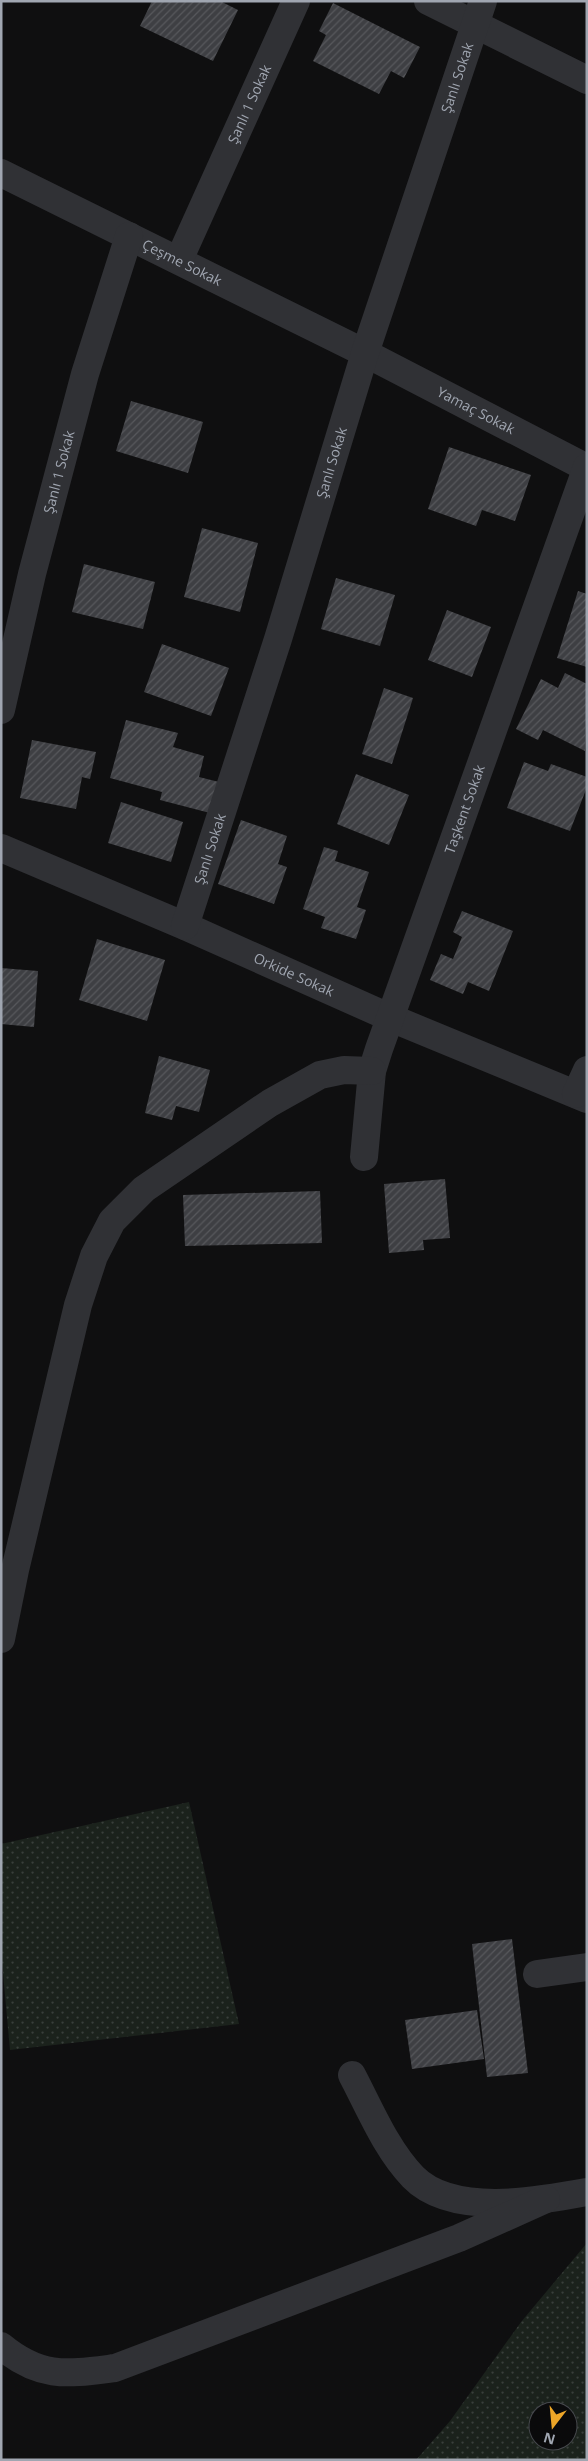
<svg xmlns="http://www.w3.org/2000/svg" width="588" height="2461" viewBox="0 0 588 2461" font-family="'Open Sans',sans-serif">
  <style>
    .green { fill: url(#green-dots); fill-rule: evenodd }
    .building { fill: url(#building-hatch) }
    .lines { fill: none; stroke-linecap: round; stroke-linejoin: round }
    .minor { stroke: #303135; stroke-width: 28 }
    .labels { text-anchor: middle; stroke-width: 4.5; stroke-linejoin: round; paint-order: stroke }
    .street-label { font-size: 14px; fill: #a0a6b1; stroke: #0a0a0b }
  </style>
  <defs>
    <pattern id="green-dots" width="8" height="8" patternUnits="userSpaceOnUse" patternTransform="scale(1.25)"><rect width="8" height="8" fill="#1b221c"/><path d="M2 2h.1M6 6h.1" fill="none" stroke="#393f3b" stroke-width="1.8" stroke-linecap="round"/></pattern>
    <pattern id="building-hatch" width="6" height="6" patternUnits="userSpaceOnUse" patternTransform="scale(1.25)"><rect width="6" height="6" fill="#3e3f43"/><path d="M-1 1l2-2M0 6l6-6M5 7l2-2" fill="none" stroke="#57585c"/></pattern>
  </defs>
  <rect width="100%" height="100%" fill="#0f0f10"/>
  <!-- green -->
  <path class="green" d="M189,1802L239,2024L10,2050L1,1951V1844Z
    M587,2243V2460H416L450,2421L521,2322ZM538,2411H568V2441H538Z"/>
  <!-- building -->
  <path class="building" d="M152,1H220L238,10L213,61L140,26Z
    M333,3L420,47L404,78L391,71L379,94L313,61L326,35L319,31Z
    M131,401L203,422L188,473L116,451Z
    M449,447L531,475L515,521L482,510L476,526L428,509Z
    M202,528L258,543L240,612L184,597Z
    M84,564L155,582L143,629L72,612Z
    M336,578L395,595L380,646L321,629Z
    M578,591L587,594V667L557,658Z
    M447,610L491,627L472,677L428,660Z
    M162,644L229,668L211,716L144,692Z
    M565,673L587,684L585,751L543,730L538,740L516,729L541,679L558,688Z
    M384,688L413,698L392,764L362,754Z
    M126,720L178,733L173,747L204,756L199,777L219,782L210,813L160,800L162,792L110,778Z
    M32,740L96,752L90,779L82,777L76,809L20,798Z
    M524,762L548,771L551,764L587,777V787L570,831L507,808Z
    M356,774L409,795L389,845L337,824Z
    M121,802L183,822L171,862L108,843Z
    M241,820L287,836L278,864L287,867L274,904L218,884Z
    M324,847L338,851L335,861L369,872L357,907L366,910L356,939L321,928L325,917L303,909Z
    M462,911L513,931L489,991L468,982L463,994L430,980L441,954L453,959L462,937L453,932Z
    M97,939L165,960L147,1021L79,1000Z
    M1,968L38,971L34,1027L1,1024Z
    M159,1056L210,1070L199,1112L176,1106L172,1120L145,1113Z
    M445,1179L450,1238L423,1240L424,1250L389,1253L384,1184Z
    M320,1191L322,1243L185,1246L183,1195Z
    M512,1939L528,2073L487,2077L472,1944Z
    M477,2010L484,2059L412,2069L405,2020Z"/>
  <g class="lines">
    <!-- minor -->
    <g class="minor">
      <path d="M428,1L587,80"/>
      <path id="s1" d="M1,173L365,353L587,468"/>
      <path id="s2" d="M179,260L296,1"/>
      <path id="s3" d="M1,710L32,574L85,374L129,236"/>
      <path id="s4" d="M1,848L185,926L391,1018L587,1099"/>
      <path id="s5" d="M185,926L278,639L365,353L483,1"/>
      <path d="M576,1094L587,1070"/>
      <path id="s6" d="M364,1157L372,1071L379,1049L587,467"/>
      <path d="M1,1639L15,1570L78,1305L94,1256L112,1221L144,1189L270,1103L320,1075L344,1070L372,1071"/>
      <path d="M537,1974L587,1967"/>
      <path d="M352,2075C370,2109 386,2149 413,2177C452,2217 538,2201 587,2192"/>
      <path d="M1,2346C41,2379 67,2374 115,2368L459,2238L546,2199"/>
    </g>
  </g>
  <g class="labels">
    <!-- street labels -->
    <g class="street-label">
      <text dy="5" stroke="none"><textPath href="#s5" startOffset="891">Şanlı Sokak</textPath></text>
      <text dy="5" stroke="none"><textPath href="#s2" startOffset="171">Şanlı 1 Sokak</textPath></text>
      <text dy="5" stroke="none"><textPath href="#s1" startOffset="202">Çeşme Sokak</textPath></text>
      <text dy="5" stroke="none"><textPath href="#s1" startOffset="531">Yamaç Sokak</textPath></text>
      <text dy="5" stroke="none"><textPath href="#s5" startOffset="486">Şanlı Sokak</textPath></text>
      <text dy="5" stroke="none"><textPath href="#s3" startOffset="245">Şanlı 1 Sokak</textPath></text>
      <text dy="5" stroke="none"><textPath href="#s6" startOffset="364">Taşkent Sokak</textPath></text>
      <text dy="5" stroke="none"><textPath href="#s5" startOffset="81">Şanlı Sokak</textPath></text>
      <text dy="5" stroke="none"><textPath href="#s4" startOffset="319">Orkide Sokak</textPath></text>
    </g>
  </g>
  <!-- border -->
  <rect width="588" height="2461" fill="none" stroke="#a0a6b1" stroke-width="5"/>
  <!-- north arrow -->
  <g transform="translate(553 2426) rotate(196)"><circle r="24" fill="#0a0a0b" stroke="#46484d"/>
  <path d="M0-4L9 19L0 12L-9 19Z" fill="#eea628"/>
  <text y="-8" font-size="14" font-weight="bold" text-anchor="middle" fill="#a0a6b1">N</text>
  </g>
</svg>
